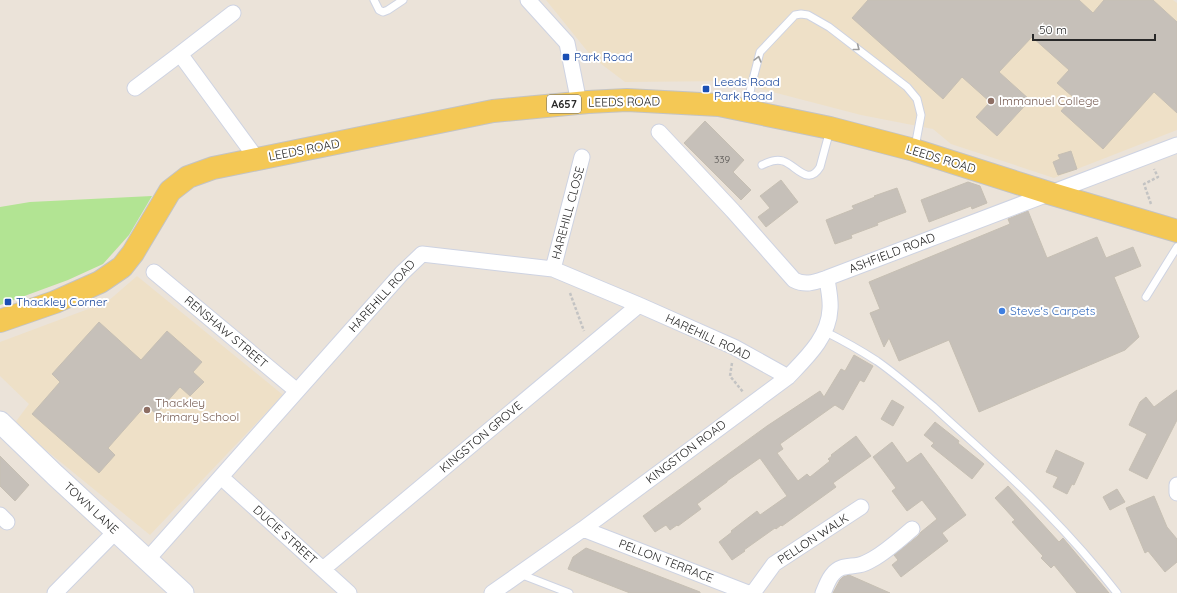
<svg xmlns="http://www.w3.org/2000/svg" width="1177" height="593" viewBox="0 0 1177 593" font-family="Quicksand,sans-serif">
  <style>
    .education { fill: #eee0c7 }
    .green { fill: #b2e493 }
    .building { fill: #c6c0b9; stroke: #c6bfb3 }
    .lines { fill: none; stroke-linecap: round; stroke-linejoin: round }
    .lane-casing { stroke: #ced3e2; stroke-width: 9 }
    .street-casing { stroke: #ced3e2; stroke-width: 17 }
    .secondary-casing { stroke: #ced3e2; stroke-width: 23 }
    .primary-casing { stroke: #c3c3c3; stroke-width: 24 }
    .path { stroke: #c3c3c3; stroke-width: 2.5; stroke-dasharray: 3 2; stroke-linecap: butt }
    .lane { stroke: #fff; stroke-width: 7 }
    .street { stroke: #fff; stroke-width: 15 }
    .secondary { stroke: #fff; stroke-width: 21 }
    .primary { stroke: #f4c855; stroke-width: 22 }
    .oneway { stroke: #9e9e9e }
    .transit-dot { fill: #1a4fb4; stroke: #fff; stroke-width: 1.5 }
    .education-dot { fill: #8d6e63; stroke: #fff; stroke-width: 1.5 }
    .shop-dot { fill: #3f7fe0; stroke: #fff; stroke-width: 1.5 }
    .labels { text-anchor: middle; stroke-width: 4; stroke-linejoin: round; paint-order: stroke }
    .number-label { font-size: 10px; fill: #504e4c }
    .shield { fill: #fff; stroke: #686868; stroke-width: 1 }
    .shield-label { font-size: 11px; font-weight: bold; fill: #282828 }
    .transit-label { font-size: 12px; fill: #164399; stroke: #fff; text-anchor: start }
    .education-label { font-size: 12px; fill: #785e54; stroke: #fff; text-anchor: start }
    .street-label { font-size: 12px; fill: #282828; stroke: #fff }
    .shop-label { font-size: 12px; fill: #366cbe; stroke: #fff; text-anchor: start }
  </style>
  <rect width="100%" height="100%" fill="#ebe3d9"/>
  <!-- education -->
  <path class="education" d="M546,0H1173L1177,3V130L1054,178L951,144L933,129L861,115L730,81L625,82L592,57Z
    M137,276L283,395L150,535L14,424L29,404L0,376V342L107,302Z"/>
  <!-- green -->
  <path class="green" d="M152,196L129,235L103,264L68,280L0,305V207L30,202Z"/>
  <!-- building -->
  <path class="building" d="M868,0H1079L1093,13L1104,0H1153L1177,22V113L1154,92L1103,149L1061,111L1073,97L1057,83L1069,70L1032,37L999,72L1030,100L997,136L976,117L990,102L962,77L943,99L852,18Z
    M705,121L744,160L733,172L751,190L741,200L684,143Z
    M1071,151L1077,169L1058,175L1053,162L1060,159L1058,155Z
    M781,180L798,202L766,227L758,217L770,208L760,196Z
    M968,182L980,186L987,203L972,209L971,206L929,222L921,200Z
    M897,188L906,212L877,223L878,225L851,235L852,238L835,244L826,220L854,209L852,206L875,197L874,196Z
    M1028,211L1047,258L1097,237L1106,258L1133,247L1141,266L1114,277L1139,337L1125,350L979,412L949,340L899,361L889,338L884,347L870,313L880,309L869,282L1010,224L1008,219Z
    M99,322L141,360L167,331L202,362L193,372L204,382L190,396L180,387L156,414L146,405L108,448L115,455L99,473L32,414L60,382L52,374Z
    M854,355L873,366L864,382L860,380L843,410L835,405L780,444L783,449L777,453L798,481L807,474L810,477L830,461L828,459L832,456L831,455L856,436L871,456L833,483L836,487L782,526L781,525L776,529L775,528L744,550L745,551L732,560L719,542L732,532L731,531L757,511L760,515L787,496L760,458L727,481V482L697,504L701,509L678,526L677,525L670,530L666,525L655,532L643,516L767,426L820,391L824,397L841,369L845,371Z
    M1177,390V420L1147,479L1129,470L1147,434L1129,425L1140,402L1146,397L1154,407Z
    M892,400L904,407L893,426L881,419Z
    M935,422L959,441L958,443L984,464L972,479L931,446L934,443L924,435Z
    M892,442L907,463L921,453L966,515L942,533L948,541L901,577L892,565L898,560L894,555L918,536L921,532L937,519L922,500L907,511L892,491L896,488L873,457Z
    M1056,450L1084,463L1074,485L1072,484L1067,494L1053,487L1058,477L1046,472Z
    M0,456L29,485L15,501L0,486Z
    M1008,486L1059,542L1063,538L1109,593H1077L1054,565L1051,568L1041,558L1043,556L1012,522L1015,520L995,498Z
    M1117,489L1125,502L1110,510L1103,497Z
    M1154,496L1167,527L1177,539V562L1165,572L1148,551L1145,553L1126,508Z
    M586,548L700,592V593H630L568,569L573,557Z
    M849,575L890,593H833L840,580L843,577Z"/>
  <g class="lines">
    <!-- lane casing -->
    <g class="lane-casing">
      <path id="lane" d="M374,0L379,10L383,12L388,10L403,0
        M747,108L751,87L760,52L795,15L801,14L808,15L829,27L907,87L917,99L921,115L915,147
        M762,165C769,162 775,159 783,161C796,165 808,187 820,167L830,130
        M1146,297L1177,247
        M824,331C842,340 860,350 877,361C897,375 915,391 934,407C953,425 973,442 992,460C1037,501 1080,545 1117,593
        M520,574L569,593"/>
    </g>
    <!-- street casing -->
    <g class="street-casing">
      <path id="street" d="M528,0L567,43L579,103
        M233,13L180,54L257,159
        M135,88L180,54
        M659,132L733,211L794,280C806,286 815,282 827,278L1177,145
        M553,269L582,157
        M154,272L297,391
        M221,477L349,593
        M1177,485V493
        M0,515L7,522
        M583,529L748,593
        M147,560L402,273L422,254L553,269L639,305L734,347L788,377
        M323,569L639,305
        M55,593L116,531
        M492,593L583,529L788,377C806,358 829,337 830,309C831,299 828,288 827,278
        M753,593L774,564L861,507
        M823,593C826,587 828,579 833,574C840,565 849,567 859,565C864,564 868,562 873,559C887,551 900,539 912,529"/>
    </g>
    <!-- secondary casing -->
    <g class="secondary-casing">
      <path id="secondary" d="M0,422L55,475L183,593"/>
    </g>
    <!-- primary casing -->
    <g class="primary-casing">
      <path id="primary" d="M0,321L55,302L100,282L122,267L133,253L170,191L188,177L213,168L493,111L588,102L627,100L719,105L830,128L914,150L1049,193L1177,231"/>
    </g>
    <!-- path -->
    <path class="path" d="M1151,204L1144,184L1158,177L1154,169
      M570,293L584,331
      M732,363L730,376L743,392"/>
    <!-- lane -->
    <use href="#lane" class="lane"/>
    <!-- street -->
    <use href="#street" class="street"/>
    <!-- secondary -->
    <use href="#secondary" class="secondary"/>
    <!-- primary -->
    <use href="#primary" class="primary"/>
  </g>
  <!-- one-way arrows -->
  <defs><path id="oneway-chevron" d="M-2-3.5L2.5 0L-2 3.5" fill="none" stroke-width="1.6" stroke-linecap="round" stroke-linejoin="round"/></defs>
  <g class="oneway">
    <use href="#oneway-chevron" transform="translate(857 48) rotate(38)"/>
    <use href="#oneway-chevron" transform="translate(758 59) rotate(-75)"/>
  </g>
  <!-- markers -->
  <g class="transit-dot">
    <rect x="562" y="53" width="8" height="8" rx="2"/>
    <rect x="702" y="85" width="8" height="8" rx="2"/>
    <rect x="4" y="298" width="8" height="8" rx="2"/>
  </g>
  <g class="education-dot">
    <circle cx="991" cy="101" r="4"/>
    <circle cx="147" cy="410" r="4"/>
  </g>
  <circle class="shop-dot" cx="1002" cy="311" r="4"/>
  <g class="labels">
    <!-- number labels -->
    <g class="number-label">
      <text x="722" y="163">339</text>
    </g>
    <!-- shield labels -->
    <rect class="shield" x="547" y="95" width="34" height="18" rx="3"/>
    <g class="shield-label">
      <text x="564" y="108">A657</text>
    </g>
    <!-- transit labels -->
    <g class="transit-label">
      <text x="574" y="61">Park Road</text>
      <text x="714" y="86">Leeds Road<tspan x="714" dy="14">Park Road</tspan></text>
      <text x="16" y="306">Thackley Corner</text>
    </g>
    <!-- education labels -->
    <g class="education-label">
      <text x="999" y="105">Immanuel College</text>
      <text x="155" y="407">Thackley<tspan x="155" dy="14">Primary School</tspan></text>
    </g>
    <!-- street labels -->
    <g class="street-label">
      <text transform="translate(624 102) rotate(-1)" y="4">LEEDS ROAD</text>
      <text transform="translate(304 150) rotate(-11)" y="4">LEEDS ROAD</text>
      <text transform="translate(941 159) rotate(17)" y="4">LEEDS ROAD</text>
      <text transform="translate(568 213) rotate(-75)" y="4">HAREHILL CLOSE</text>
      <text transform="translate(892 253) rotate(-21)" y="4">ASHFIELD ROAD</text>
      <text transform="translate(382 296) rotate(-48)" y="4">HAREHILL ROAD</text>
      <text transform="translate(226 332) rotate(40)" y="4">RENSHAW STREET</text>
      <text transform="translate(708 337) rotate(25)" y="4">HAREHILL ROAD</text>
      <text transform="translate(481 437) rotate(-40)" y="4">KINGSTON GROVE</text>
      <text transform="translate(686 452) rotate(-37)" y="4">KINGSTON ROAD</text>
      <text transform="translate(91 508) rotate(43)" y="4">TOWN LANE</text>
      <text transform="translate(285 535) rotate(42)" y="4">DUCIE STREET</text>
      <text transform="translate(813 539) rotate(-33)" y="4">PELLON WALK</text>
      <text transform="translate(666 561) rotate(21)" y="4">PELLON TERRACE</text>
    </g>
    <!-- shop labels -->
    <g class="shop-label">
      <text x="1010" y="315">Steve's Carpets</text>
    </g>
  </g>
  <!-- scale -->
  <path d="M1033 34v6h122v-6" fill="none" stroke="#282828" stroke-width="2"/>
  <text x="1039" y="34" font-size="12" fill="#282828" stroke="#ffffff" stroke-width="3" paint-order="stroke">50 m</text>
</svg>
